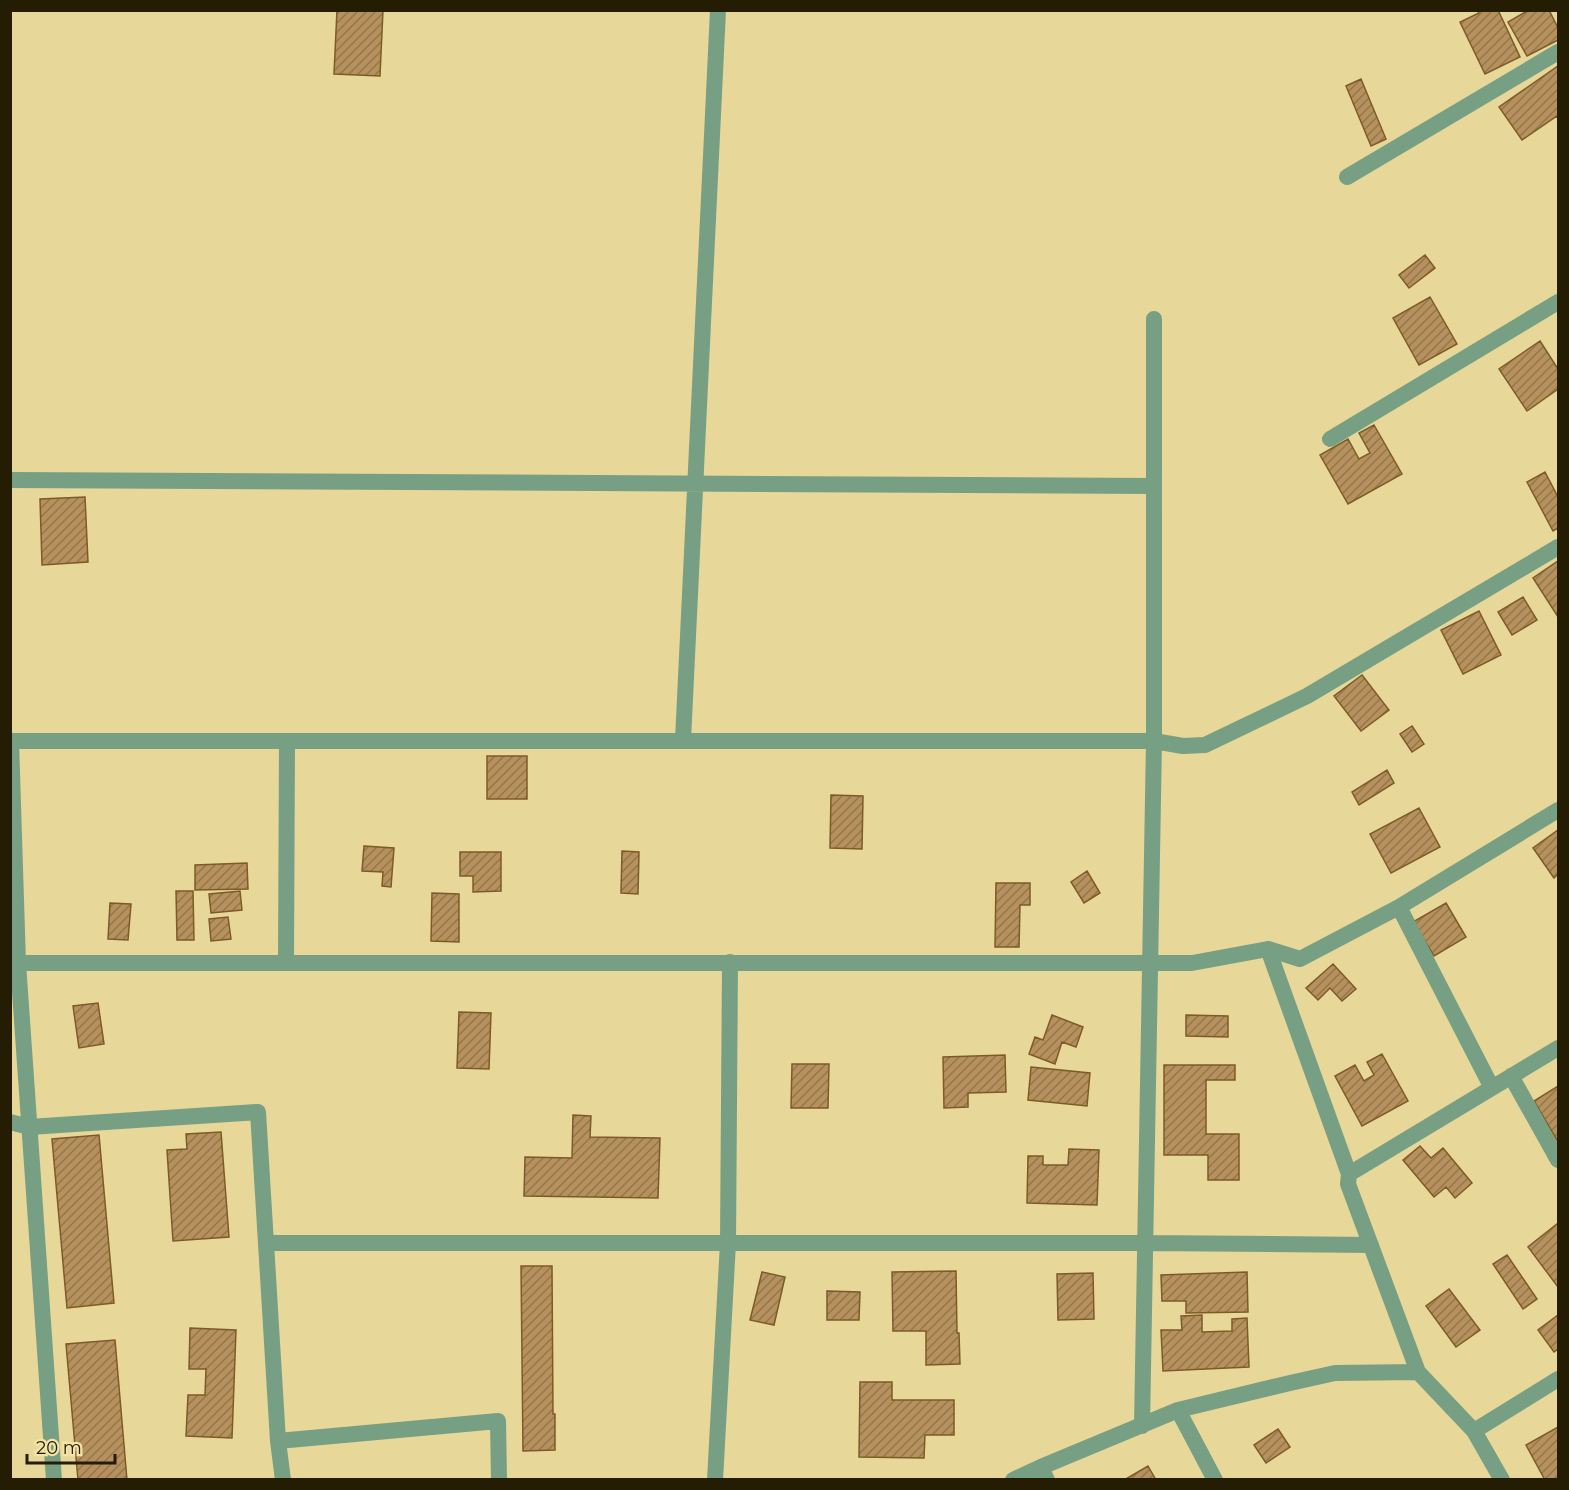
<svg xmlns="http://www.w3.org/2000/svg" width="1569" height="1490" viewBox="0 0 1569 1490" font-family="Montserrat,sans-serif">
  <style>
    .building { fill: url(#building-hatch); stroke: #7d5b27; stroke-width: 1.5 }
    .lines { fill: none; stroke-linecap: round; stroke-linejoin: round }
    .minor { stroke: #779f84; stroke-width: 16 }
  </style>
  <defs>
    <pattern id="building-hatch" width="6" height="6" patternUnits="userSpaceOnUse" patternTransform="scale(1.5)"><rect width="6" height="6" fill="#b6915d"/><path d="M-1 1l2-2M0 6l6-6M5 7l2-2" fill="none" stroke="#94764b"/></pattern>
  </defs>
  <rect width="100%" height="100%" fill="#e7d799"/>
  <!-- building -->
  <path class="building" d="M337,10H383L380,76L334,74Z
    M1477,10H1498L1520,57L1485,74L1460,22L1479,13Z
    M1529,10H1549L1558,28V40L1527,56L1508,22Z
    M1558,66V119L1557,116L1522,140L1499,107Z
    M1361,79L1386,139L1371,146L1346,86Z
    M1425,255L1435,268L1409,288L1399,275Z
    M1430,297L1457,344L1419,365L1393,318Z
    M1540,341L1558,369V389L1527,411L1499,369Z
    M1374,425L1402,474L1348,504L1320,455L1348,439L1359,459L1370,453L1359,433Z
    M1545,472L1558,497V528L1553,531L1527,482Z
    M85,497L88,562L42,565L40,499Z
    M1558,561V617L1533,578Z
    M1523,597L1537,620L1512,635L1498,612Z
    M1479,611L1501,655L1463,674L1441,630Z
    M1362,675L1389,710L1361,731L1334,696Z
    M1412,726L1424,744L1412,752L1400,734Z
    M487,756H527V799H487Z
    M1387,770L1394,783L1359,805L1352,792Z
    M831,795L863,796L862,849L830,848Z
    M1419,808L1440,847L1391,873L1370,834Z
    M1558,830V874L1554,878L1533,848Z
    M364,846L394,848L391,887L382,886L383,872L362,871Z
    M622,851L639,852L638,894L621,893Z
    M460,852H501V891L473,892V876H460Z
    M247,863L248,889L195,890V865Z
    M1087,871L1100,893L1084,903L1071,882Z
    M996,883H1030V905H1020L1019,947H995Z
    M176,891H193L194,940H177Z
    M240,891L242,910L211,913L209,894Z
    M432,893L459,894V942L431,941Z
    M110,903L131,904L128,940L108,939Z
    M1446,903L1466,937L1434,956L1413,922Z
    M228,917L231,939L211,941L209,919Z
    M1333,964L1356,989L1342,1001L1330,988L1318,1000L1306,988Z
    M98,1003L104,1044L79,1048L73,1006Z
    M459,1012L491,1013L489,1069L457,1068Z
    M1052,1015L1083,1027L1076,1047L1062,1042L1055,1064L1029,1054L1035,1037L1043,1040Z
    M1186,1015L1228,1016V1037L1186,1036Z
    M1382,1054L1408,1101L1362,1126L1335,1076L1355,1065L1364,1081L1374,1075L1367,1062Z
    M1005,1055L1006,1092L968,1093V1107L944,1108L943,1057Z
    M792,1064H829L828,1108H791Z
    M1164,1065H1235V1080H1206V1134H1239V1180H1208V1155H1164Z
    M1031,1067L1090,1073L1087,1106L1028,1100Z
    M1558,1086V1142L1534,1101Z
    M573,1115L591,1116L590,1137L660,1138L658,1198L524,1196L525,1157L572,1158Z
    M221,1132L229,1237L173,1241L167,1150L187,1149L186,1134Z
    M99,1135L114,1303L67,1308L52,1139Z
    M1420,1146L1431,1158L1443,1148L1472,1183L1455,1198L1446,1187L1434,1197L1403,1160Z
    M1069,1149L1099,1150L1097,1205L1027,1203L1028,1156H1043V1165H1068Z
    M1557,1224L1558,1226V1287L1528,1247Z
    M1507,1255L1537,1299L1523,1309L1493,1264Z
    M521,1266H552L553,1414H555V1450L523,1451Z
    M956,1271L957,1333H959L960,1364L926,1365V1331H893L892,1272Z
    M762,1272L785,1277L774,1325L750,1320Z
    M1247,1272L1248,1312L1186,1313V1301H1162L1161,1275Z
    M1093,1273L1094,1319L1058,1320L1057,1274Z
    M1449,1289L1480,1330L1456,1347L1426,1306Z
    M827,1291L860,1292L859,1320H827Z
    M1202,1315V1332L1232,1331V1319L1247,1318L1249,1367L1163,1371L1161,1330H1182L1181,1316Z
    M1558,1315V1349L1554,1352L1538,1330Z
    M190,1328L236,1330L232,1438L186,1436L188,1395H205L206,1369H189Z
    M115,1340L127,1480H78L66,1344Z
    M860,1382H892V1400H954V1435H925L924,1458L859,1457Z
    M1558,1427V1480H1545L1526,1445Z
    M1278,1429L1290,1447L1266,1463L1254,1445Z
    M1148,1466L1156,1480H1124Z"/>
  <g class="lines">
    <!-- minor -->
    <path class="minor" d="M1347,177L1558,52
      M1330,439L1558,302
      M11,480L1154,486
      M683,740L718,10
      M1399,907L1492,1088
      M1268,949L1349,1174L1348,1184L1418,1372
      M286,962L287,741
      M18,963H1192L1268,949L1300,959L1399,907L1558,810
      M1511,1076L1558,1160
      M10,1122L29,1127L258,1112L278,1441L283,1480
      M1349,1174L1558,1048
      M266,1243H1145L1371,1245
      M1178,1410L1215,1480
      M1142,1426L1154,741V319
      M1474,1431L1558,1379
      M278,1441L498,1421L499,1480
      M54,1480L18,963L11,741H1154L1183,746L1205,745L1307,696L1558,547
      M715,1480L728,1243L730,962
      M1013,1480L1041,1467
      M1047,1480L1041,1467L1178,1410L1290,1383L1335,1373L1418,1372L1474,1431L1502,1480"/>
  </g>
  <!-- border -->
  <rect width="1569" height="1490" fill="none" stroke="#241d04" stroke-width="24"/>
  <!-- scale -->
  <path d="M27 1454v9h88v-9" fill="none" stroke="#241d04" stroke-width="3"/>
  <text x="36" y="1454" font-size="18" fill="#241d04" stroke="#f4e4a5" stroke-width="4.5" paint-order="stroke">20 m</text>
</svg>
